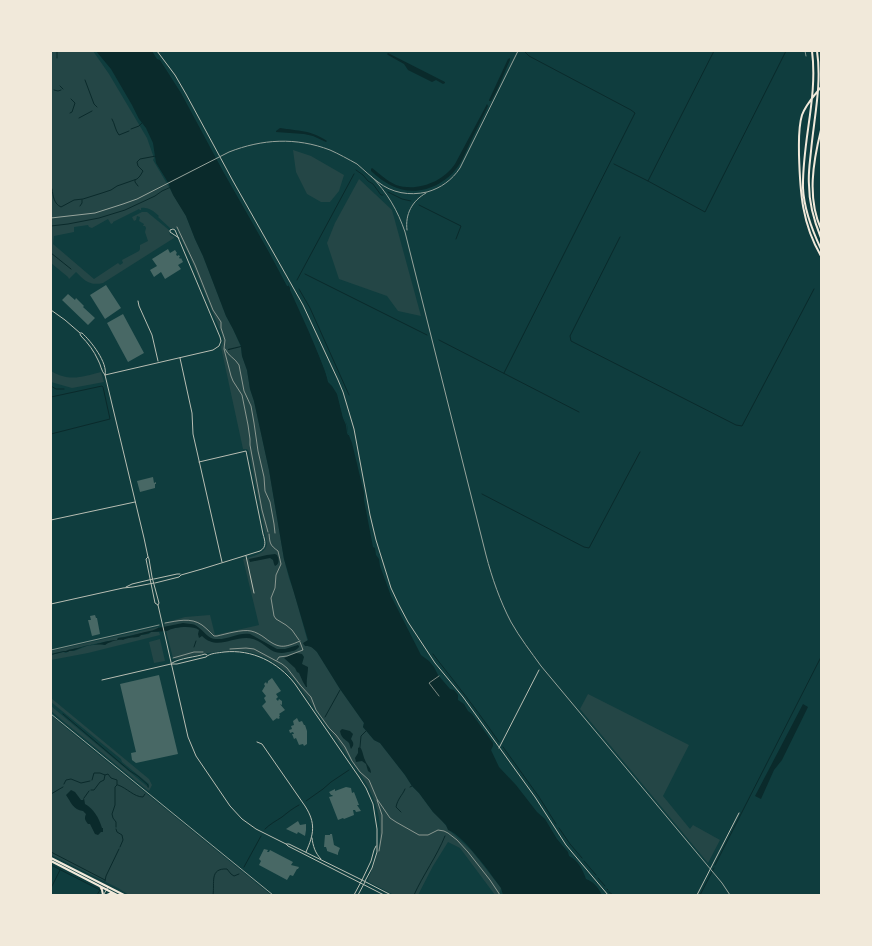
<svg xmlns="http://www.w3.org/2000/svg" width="872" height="946" viewBox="0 0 872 946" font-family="'Libre Baskerville',serif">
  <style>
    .green { fill: #244646 }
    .water { fill: #0a2a2b }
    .pier { fill: #0f3d3e }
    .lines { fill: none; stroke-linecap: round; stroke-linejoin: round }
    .stream { stroke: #0a2a2b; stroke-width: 1 }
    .building { fill: #486865 }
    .path { stroke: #f1e9da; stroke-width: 0.5 }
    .minor { stroke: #b8beb3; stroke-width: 1 }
    .tertiary { stroke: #b8beb3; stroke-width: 1 }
    .primary { stroke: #f1e9da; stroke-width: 2 }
    .motorway { stroke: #f1e9da; stroke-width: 2 }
    .rail { stroke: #97a49c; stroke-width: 1 }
  </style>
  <rect width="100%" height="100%" fill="#0f3d3e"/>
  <!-- green -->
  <path class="green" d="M51,51H93L109,74L147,138L154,158L153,160L186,216L195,239L203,256L226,316L233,329L241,347L242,356L247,370L250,389L254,401L269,470L284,559L289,578L294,592L309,646L312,647L317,652L340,689L364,723L363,727L374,740L380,743L405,775L412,786L419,793L433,812L440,818L450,831L472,851L501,888L499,895H495L460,848L448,842L433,866L418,895H394L369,882L368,879C386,841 384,810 361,775L294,679C255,639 225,650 176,659L173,658L164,623L185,617L210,615L215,635L259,625L243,559C252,556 265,555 267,544L249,452L247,449H243L221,347L223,341L222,335L189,255L178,233L177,229L170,228L158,217L159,216C153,211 149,207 141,208V210H140L139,209L113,222V223L111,224L108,219L92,228L89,227L88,225L74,227V232L54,236L53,244L94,279L118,263L120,265L123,263L122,260L139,251L140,249V245L148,241L145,232L146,228L145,226H143L144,224L139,221L140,217L137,216L136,220L134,221L132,217L142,212H147L169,230L170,235L174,237V238L103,283C90,286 85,281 76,272L69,279L68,277L51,263Z
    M293,150L311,156L344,175L339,191L330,202H321L307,194L296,172Z
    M359,179L392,210L421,316L398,311L387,296L339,279L327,243L335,223Z
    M51,371C69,382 82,377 101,372L104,382L72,388L51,382Z
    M158,627V628L157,630L118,638L117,640C112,640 109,641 104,642C95,644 87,645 78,648C74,649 70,649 66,651H64L51,654V651Z
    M151,632H159L160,635L88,653L51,660V655L63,652L66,653L69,651H74L87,646L100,644L105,645L108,642L111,641L132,637H137L141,635L149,634Z
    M160,639L165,661L154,663L149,642Z
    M588,694L689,745L663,796L690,829L693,825L720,840L708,863L580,709Z
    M51,698L149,779L152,785L149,791L146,789L51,711V706L149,788V784L122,762L121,759L51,702Z
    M51,715L66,728L271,895H129L118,888L51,855Z"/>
  <!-- water -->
  <path class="water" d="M96,51H153L171,74L184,96L219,163L289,286L308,326L329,382L337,391L343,417L347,425L348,433L352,443L364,493V500L373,547L375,548L376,555L379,559L380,566L391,596L421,655L429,661L434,667L438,675L450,689L454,690L458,695V700L464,704L468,711L472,714L493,743V746L491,750L499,767L516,785L537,812L545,819L557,839L568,852L569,856C578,860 583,870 586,879C594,882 598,887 602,895H503L501,888C491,874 463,835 448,830L446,825L433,812L419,793L412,786L405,775L380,743L374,740L363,727L364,723L340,689L317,652C315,650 313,648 311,647C307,645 305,648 303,643L308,640L284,559L269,470L254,401L250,389L247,370L242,356L241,347L229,350H228V349L241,346L233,329L226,316L203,256L195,239L186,216L173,195L170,188L169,184L156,163L153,143L146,128L139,119L132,105L111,69Z
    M388,53L445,82V83L443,84L436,80L432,82L408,70L404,64L388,55L387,54Z
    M510,58V60C504,73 499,88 491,101H489V100L508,59Z
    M487,104L488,106C482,119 475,132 469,145C465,153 462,162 456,169C452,175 446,179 440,183C414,198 391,190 371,171V169L372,168C380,174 387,181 396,185C417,192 443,182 455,164Z
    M280,128C298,131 311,130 327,141L326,142L313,136L304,134L276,132V131Z
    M275,554L277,555C279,559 280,564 275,566L274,564L273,560L270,558L250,562L249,559L267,555Z
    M183,623C188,624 194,623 198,627C204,631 208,639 216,639C228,640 238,632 250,634L277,649H285L298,645L299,646V647C296,651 293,651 288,652C271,657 267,643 253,639C235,634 218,652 202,636L199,638L198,634L199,630C192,625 174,627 167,631L151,632C148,634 144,634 141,635C140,636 139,637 138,637C132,638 129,637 123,640C119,639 109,642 105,645C99,644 87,645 82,647C78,649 74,651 69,651L68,652H63L51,655V654L64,651H66C70,649 74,649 78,648C88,645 95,645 104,642C109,641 112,640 117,640L118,638C128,637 136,634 145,632C150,631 155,630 158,628Z
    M296,653L302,654L304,657L302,664L308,667C308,674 306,680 307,687H306L303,682L299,673L297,672L295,668L284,658Z
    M803,704L808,707L782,760L774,770L761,799L755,796Z
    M342,729L350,731L353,734L351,739C354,743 354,745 351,749C350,747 350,745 349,743C345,739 341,738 340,731Z
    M360,747C363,751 363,756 365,760C367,766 371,767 371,773L368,771L366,764L362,761L356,762L355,758L358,753V748Z
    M71,790L75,792L81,800H83L84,798L85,804C94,809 99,818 102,828H103V832H101L98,835L95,834L90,824H88C85,820 84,819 86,814L83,811C73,810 71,802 66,795Z"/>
  <!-- pier -->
  <path class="pier" d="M152,51H154L160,58L176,81L201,125L219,161L221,162L285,278L289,285L288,286H287L270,254L224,173L181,93L160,60L157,59Z
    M291,287L318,346L326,367L330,381L334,384L337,389L344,412V417L347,425L348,433L350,435H348L347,433L346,425L343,418L337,394L332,386L328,382L325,370L309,332L290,290V288Z"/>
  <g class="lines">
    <!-- stream -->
    <path class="stream" d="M57,51V58
      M85,80L94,104L97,107
      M60,86L63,89
      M54,90L58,91L61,90
      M70,113L72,112L75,103L71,99
      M79,118L92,111
      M112,119C115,124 115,130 119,135L129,131
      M131,129L139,126L142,123
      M614,164L648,181L714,51
      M356,170L363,175L368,181L373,184L381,195H383
      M135,180V182L138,186
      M648,181L705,212L786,51
      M52,189C53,196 54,204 61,207L74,200L83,199L102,193L111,190L117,186L137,179L140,176L143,171L138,166L137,162L140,159L156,156
      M388,192L402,199L411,201
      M419,205L461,226L456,239
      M80,206L82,203V200
      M51,226L68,224L99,218L125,210L155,196L162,191L171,187
      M620,237L570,336L571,341L736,425L742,426L814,289
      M51,253L71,269
      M305,274L427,335
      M297,280L354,174
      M299,289L310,308L349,395
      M439,340L579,412
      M504,373L635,113L631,110L529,56L524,51
      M51,386L56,389H64
      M51,397L102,386L103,387L110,419L51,434
      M482,494L584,547L589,548L640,452
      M194,647L196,641
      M433,654C441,665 449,674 457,685C472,704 486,723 499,742
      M63,714L130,771L138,776L148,785V787
      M325,717L340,690
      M360,747L361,736L367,730
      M503,747L539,797L556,824
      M92,780L94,773H100L105,775L108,774L111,778L117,780V785
      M64,784L66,780L71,779L81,783L90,781
      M118,785C127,788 134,797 143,797L145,794
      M410,787L412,786
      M91,790H94L100,782L104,780L105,775
      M51,794L63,787
      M84,798L89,791
      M306,801L323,789L331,782L349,770
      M401,812L396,807C398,798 402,796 405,789
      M116,827V822L113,818L112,814L115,805V787L117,785
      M559,828L570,844L582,858
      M116,829L117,832L122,835L123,840L120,847
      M265,829C270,824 276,821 282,817C287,813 293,808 299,805
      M51,852L105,880
      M584,861L596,875
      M51,865L100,890
      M715,865L821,657
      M244,867L261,836
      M598,878L605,886
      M105,881L106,876L119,849
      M51,888L60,870
      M607,889L608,890
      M609,892L613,895
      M97,895L100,890
      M213,895C215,883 209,868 227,869L231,874L234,876L239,874
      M414,895C423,875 437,856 445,836
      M700,895L714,868"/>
  </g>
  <!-- building -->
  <path class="building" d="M168,249L170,253L175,250L177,253L176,254L177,256L179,255L180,257H179L180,259L181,258L183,262L178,265L181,269L165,279L161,272L154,277L150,270L157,266L152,259Z
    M106,285L121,308L105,319L90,295Z
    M68,294L75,300L76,298L84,306L83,307L95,318L88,325L62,300Z
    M123,314L144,353L128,362L107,323Z
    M153,477L154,483L156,482V484H155V488L140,492L137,481Z
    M95,615L96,618H97L100,634L92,636L88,620H91L90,616Z
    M159,675L178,754L136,763L132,760L131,753L136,752L120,684Z
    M272,678L281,691L276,694L278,697L276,699L278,701L279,699L282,701V705L280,704L285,710L279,714L280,715L279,717L280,718L278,719L277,718L273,721L262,706L266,702L264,698L266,696L262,691L265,686L264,684L266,682L267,684L268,682V681Z
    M297,718L299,722L302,721L304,725H305L307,731V744L304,746L303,744L299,745L296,738L294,739L292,734H294L293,732L290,733L289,730L292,729L291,726L294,725L293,721Z
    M346,787L351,788L352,793L354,792L359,805H357L361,811L356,812L355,810H353L354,815L344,819L343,818L338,820L329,797L333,796L332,795H331L329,792L335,789V791Z
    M298,821L300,825L306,824V830L305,836L298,832L297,834L286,829Z
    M330,834H332L334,845L340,848L338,853V855L327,851V850L326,847H324L325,835H330Z
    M264,849L268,850L267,852H269L270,850L293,862L291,865L299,867L298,869H297L293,876L290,875L287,880L259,865L261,861L259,859Z"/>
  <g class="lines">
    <!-- path -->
    <path class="path" d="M805,51L806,56
      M177,227L195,265L213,310L221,322V328L225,340L224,349L231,376L233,381L242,395L248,425L250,439V445L262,510L268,532
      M225,349C228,356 235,358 239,365L244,391L251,406L254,423L258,451L264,477L265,491L270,502L274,524L275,533
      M269,534C270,544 270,545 278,551L281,564L276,575L275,588L271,598L274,616L276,619L286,625L292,630L299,640
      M165,623C177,621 191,617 202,625C206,628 210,632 214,636H217C226,634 242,629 251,631C256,632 261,635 265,638C279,649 284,648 300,641
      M230,649L246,648L254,649L282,664L287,668L301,686L311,697L316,710L329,728L336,735L345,747L352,761L360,772L369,780L377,799L390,818L396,822L419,835H428L438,830L444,831L448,833L457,840L468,852L490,880L500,895
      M51,650L159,625
      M173,658L194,652H203
      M277,660L279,657L287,656L303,650L300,642
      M439,676L429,683L439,696
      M377,800L382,815V833L379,851"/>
    <!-- minor -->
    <path class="minor" d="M138,301L139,306L152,335L158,361
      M180,358L192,413L193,434L222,562
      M105,375L213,350L219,346L221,341L220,337L175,230L173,229L170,230V232L179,238
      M51,520L135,502
      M246,556L254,593
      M154,579L177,574H180
      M155,583L179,577L181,575L202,569L260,551C267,547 265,541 263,534L246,451L199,462
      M172,663C180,658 196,657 205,654L207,655
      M102,680L171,664H177L206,657C210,653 218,653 224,652C252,649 278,662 295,684L359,777L366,788L373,804L377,829V852L372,868L365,881
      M257,742L262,744L305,806C316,823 314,834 306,852
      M499,748L539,670
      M362,880L371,861L374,850L376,846
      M697,895L739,813"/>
    <!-- tertiary -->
    <path class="tertiary" d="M157,51L175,75L186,94L233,181L303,305L338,380L343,392L354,429L370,515L376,540L391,588L399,605L408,622L435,663L463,697L535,797L566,845L608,895
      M51,310L65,320L80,333H82C91,341 108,363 105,375L144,538L148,557L149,559L152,577L159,603L158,605
      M80,334L81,336C88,343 94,351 98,360C101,365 101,371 105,375
      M148,557L146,559L155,603L158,605L188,737L196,756L230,806L242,819L256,829L286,844H289L362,880L391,895
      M126,587L132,584L153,579
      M51,604L123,588L133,587L154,583
      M312,838C313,846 315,853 321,859
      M286,844L288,846L384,895
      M104,894L108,887
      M354,895L362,880
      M358,895L365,882"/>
    <!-- primary -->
    <path class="primary" d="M51,858L124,895
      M51,861L117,895
      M100,886L102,890L103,895
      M107,895L112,893"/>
    <!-- motorway -->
    <path class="motorway" d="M812,51C818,97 802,142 803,188C804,210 812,230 821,249
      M817,51C822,84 814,118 811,151C810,162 808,173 809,185C809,203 814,221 821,238
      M821,87C814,96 806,104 802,115C798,128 799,142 799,155C800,192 802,224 821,256
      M821,130C813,162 807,198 821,229"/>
    <!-- rail -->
    <path class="rail" d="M371,176C387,192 398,211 405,232L486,555C492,578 500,601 511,622C520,638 531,652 541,666L722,883L730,895
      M51,218L95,213L123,204L137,199L229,152C262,139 296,137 330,150C339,154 348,159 357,164C364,170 370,176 378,182C392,193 409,196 427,192C441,188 452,180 460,168L518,51
      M407,230C405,214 412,201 426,193
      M51,714L273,895"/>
  </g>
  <!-- border -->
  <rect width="872" height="946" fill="none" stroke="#f1e9da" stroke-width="104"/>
</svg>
